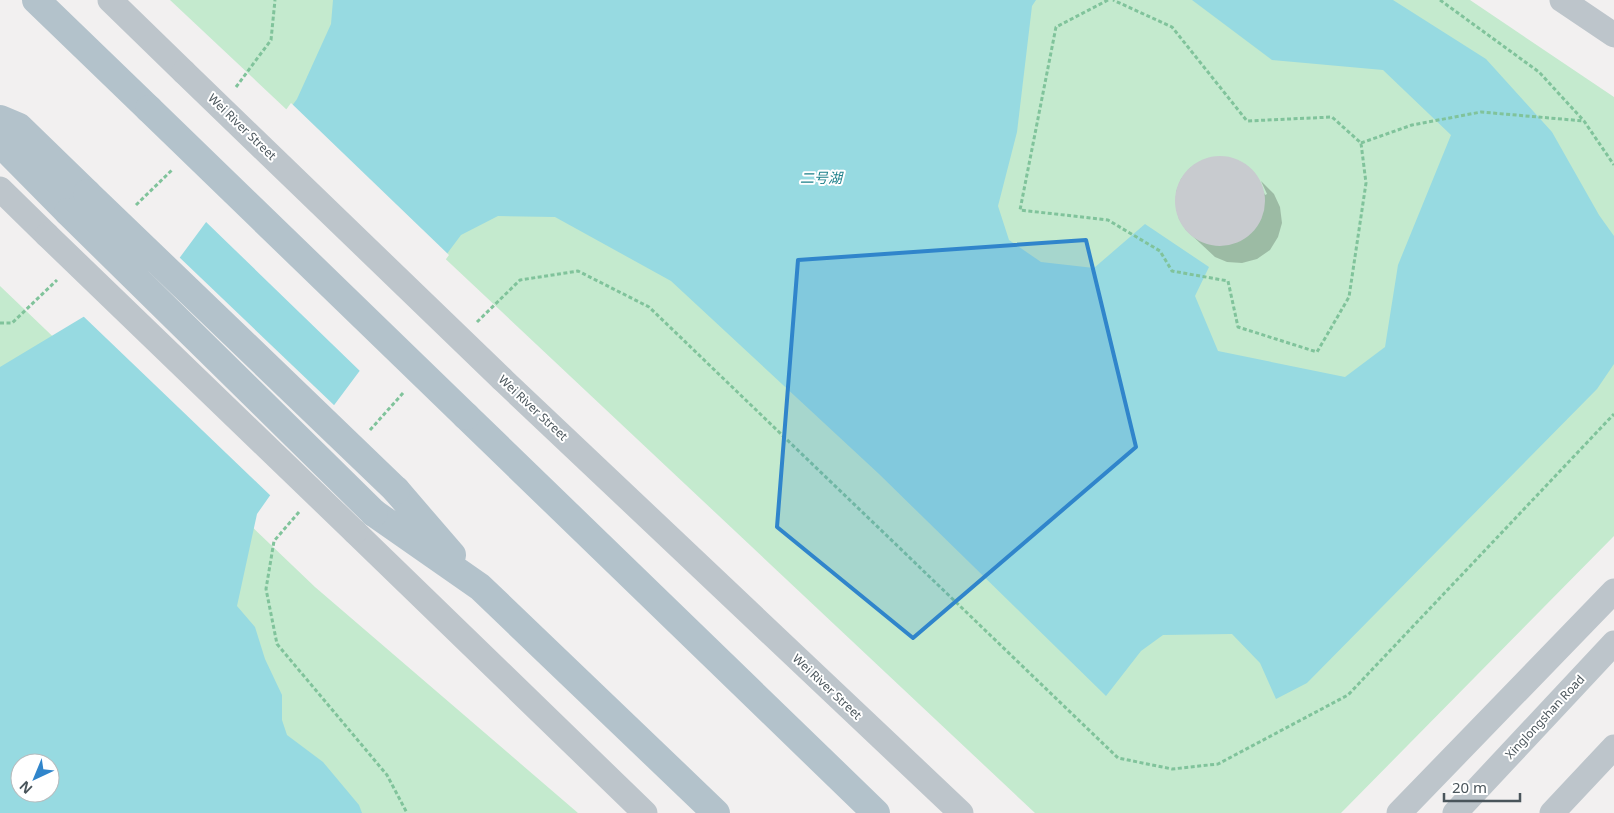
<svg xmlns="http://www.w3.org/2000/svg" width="1614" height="813" viewBox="0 0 1614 813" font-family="'Noto Sans','Noto Sans SC',sans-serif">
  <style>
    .green { fill: #c4eace; fill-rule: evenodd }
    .water { fill: #97dae1; fill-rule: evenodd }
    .pier { fill: #f2f0f0 }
    .shadow { fill: #0003 }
    .building { fill: #c8cbcf }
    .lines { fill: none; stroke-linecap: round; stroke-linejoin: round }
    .path { stroke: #80c39b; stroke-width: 3; stroke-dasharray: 4 2.5; stroke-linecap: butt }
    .minor { stroke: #bdc5cb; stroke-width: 25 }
    .major { stroke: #b3c2cb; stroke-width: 28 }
    .minor-bridge { stroke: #bdc5cb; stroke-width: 25 }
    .major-bridge { stroke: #b3c2cb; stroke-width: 28 }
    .marked { fill: #3085cb; fill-opacity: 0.2; stroke: #3085cb; stroke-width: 4; stroke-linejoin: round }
    .labels { text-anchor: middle; stroke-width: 4; stroke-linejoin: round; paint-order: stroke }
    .street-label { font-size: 12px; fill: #4a555b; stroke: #fff }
    .water-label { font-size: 14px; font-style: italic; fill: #1e818b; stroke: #fff }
  </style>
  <rect width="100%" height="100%" fill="#f2f0f0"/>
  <!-- green -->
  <path class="green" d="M170,0H1470L1614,97V536L1341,813H1035Z
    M0,286L315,587L578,813H0ZM20,763H50V793H20Z"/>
  <!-- water -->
  <path class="water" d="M333,0H1036L1032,6L1017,132L998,206L1009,240L1041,262L1094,268L1145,224L1209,267L1195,296L1218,351L1345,377L1385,347L1398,265L1451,135L1383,70L1272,60L1192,0H1393L1486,59L1552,132L1599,215L1614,236V364L1597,389L1307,683L1276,699L1260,663L1232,634L1163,635L1141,651L1106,696L879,474L671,281L555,217L498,216L461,235L326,416L257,514L237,606L255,627L265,659L282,695V720L287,735L323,762L359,805L362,813H0V367L178,260L297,99L331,24ZM20,763H50V793H20Z"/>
  <!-- pier -->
  <path class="pier" d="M291,103L449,255L362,373L204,220Z
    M178,256L336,407L272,497L82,315L176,259Z"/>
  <!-- shadow -->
  <path class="shadow" d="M1216,157L1231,158L1245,165L1258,178H1257L1265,195L1267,194L1261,181L1274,194L1280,207L1282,223L1278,237L1270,250L1257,259L1242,263L1227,262L1215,257L1186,230L1179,219L1176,205V192L1181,179L1190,168L1201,161Z"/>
  <!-- building -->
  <path class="building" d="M1175 201a45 45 0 1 1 90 0a45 45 0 1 1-90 0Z"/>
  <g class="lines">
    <!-- path -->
    <path class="path" d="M1108,0L1056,27L1020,210L1108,220L1160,251L1172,271L1228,281L1238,327L1317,352L1349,297L1366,183L1361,143L1332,117L1247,121L1172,27L1113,0
      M1440,0L1539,72L1584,121L1614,165
      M236,87L271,40L275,0
      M1361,143L1412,125L1481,112L1584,121
      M136,205L173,169
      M477,322L520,280L578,271L649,307L1118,758L1172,769L1218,764L1348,695L1614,414
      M0,323H12L57,280
      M370,430L404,392
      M299,512L274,541L266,589L277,644L387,775L407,813"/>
    <!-- minor -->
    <path class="minor" d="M110,0L184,72
      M1562,0L1614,35
      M0,189L47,235
      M502,379L961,813
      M355,532L645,813
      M1399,813L1614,591
      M1455,813L1614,643
      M1552,813L1614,747"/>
    <!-- major -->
    <path class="major" d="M36,0L149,109
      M0,119L19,127L87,193
      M0,143L68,212
      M466,416L876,813
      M396,490L452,555
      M374,513L480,587L716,813"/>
    <!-- minor-bridge -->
    <path class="minor-bridge" d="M184,72L502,379
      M47,235L355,532"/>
    <!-- major-bridge -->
    <path class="major-bridge" d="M149,109L466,416
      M87,193L396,490
      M68,212L374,513"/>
  </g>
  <!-- marked area -->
  <path class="marked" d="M1086,240L1136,447L913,638L777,527L798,260Z"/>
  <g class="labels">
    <!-- street labels -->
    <g class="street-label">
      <text transform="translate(242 127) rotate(44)" y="4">Wei River Street</text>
      <text transform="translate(533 408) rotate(43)" y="4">Wei River Street</text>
      <text transform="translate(827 687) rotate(43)" y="4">Wei River Street</text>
      <text transform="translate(1545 717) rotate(-47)" y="4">Xinglongshan Road</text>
    </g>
    <!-- water labels -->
    <g class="water-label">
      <text x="821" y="183">二号湖</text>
    </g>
  </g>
  <!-- north arrow -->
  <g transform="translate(35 778) rotate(224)"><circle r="24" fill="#ffffff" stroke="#b7bbbd"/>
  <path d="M0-4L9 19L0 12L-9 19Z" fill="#3085cb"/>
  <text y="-8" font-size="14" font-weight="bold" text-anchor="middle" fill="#4a555b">N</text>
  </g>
  <!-- scale -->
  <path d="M1444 793v8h76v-8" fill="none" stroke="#4a555b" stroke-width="2.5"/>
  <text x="1452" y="793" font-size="15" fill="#4a555b" stroke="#ffffff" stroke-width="4" paint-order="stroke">20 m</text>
</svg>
